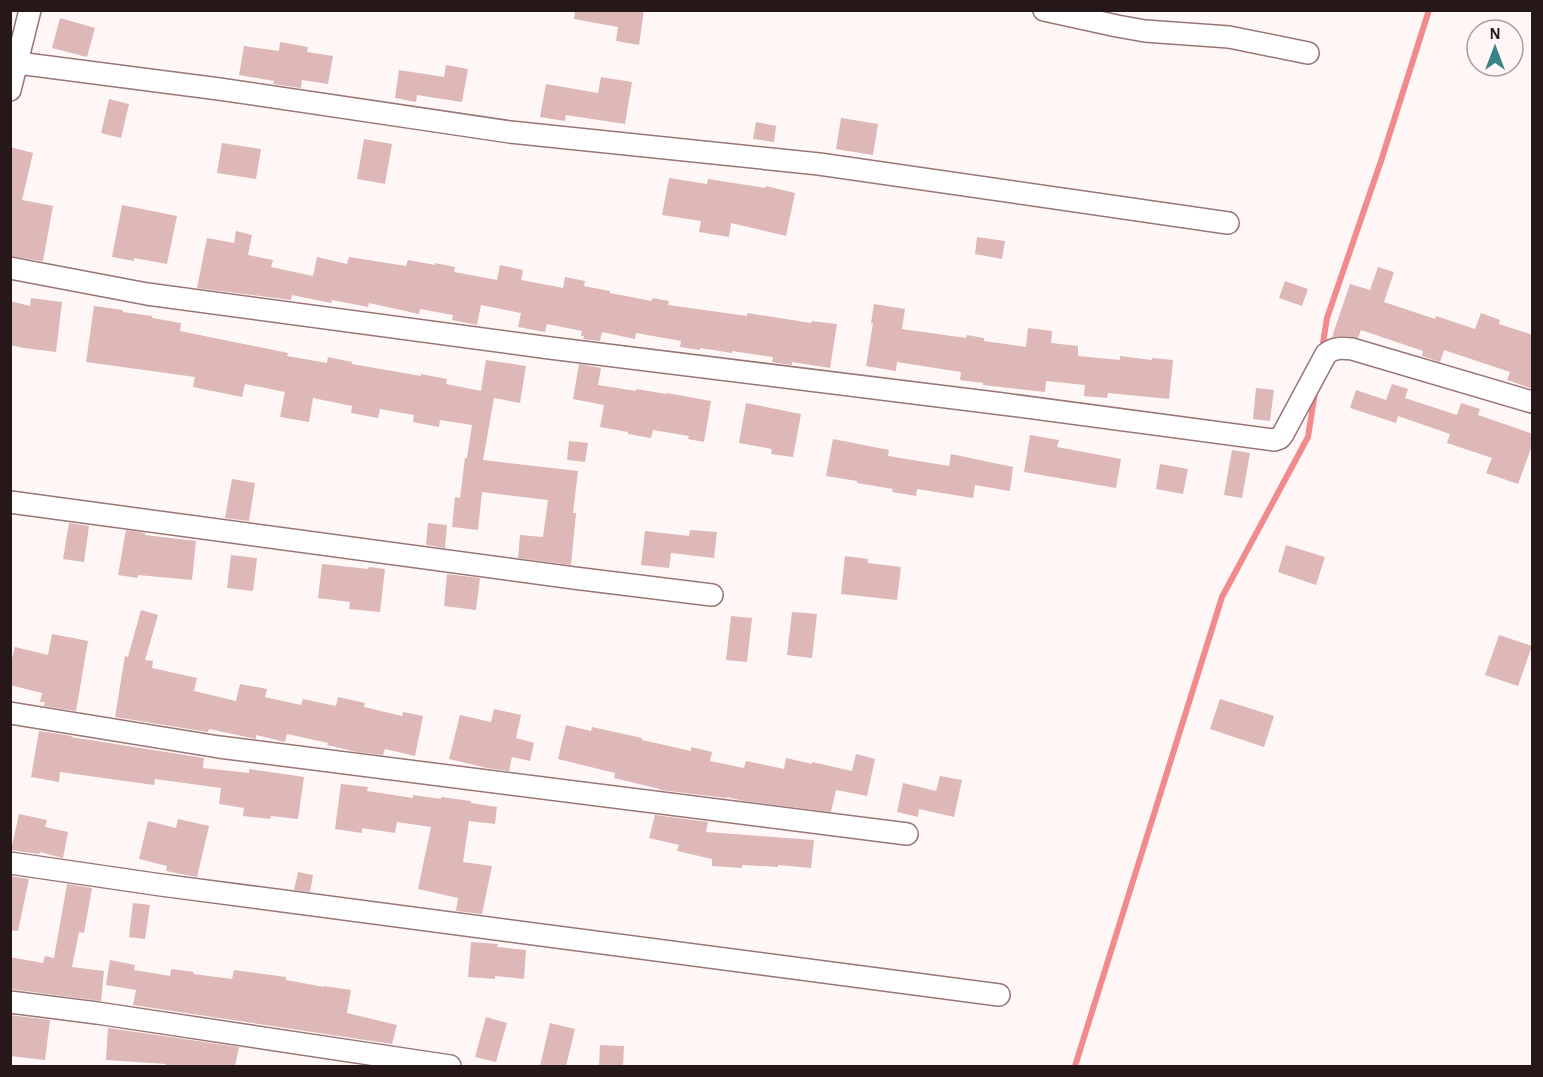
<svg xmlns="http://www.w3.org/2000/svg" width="1543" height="1077" viewBox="0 0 1543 1077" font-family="'Alegreya Sans',sans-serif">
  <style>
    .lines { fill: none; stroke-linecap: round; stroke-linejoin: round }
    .stream { stroke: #f08a8d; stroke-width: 6 }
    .building { fill: #deb7b7 }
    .minor-casing { stroke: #997575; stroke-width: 24 }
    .minor { stroke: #fff; stroke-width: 21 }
  </style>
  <rect width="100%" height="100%" fill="#fff7f6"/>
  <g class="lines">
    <!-- stream -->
    <path class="stream" d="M1322,349L1327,318L1381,161L1429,10
      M1075,1066L1222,597L1308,437L1315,392"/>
  </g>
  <!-- building -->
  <path class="building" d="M575,10H644L639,45L616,41L618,27L574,19Z
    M60,18L95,28L87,57L52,48Z
    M280,42L308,47L307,52L333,56L328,84L302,80L301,88L273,84L274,81L239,75L244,46L279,51Z
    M446,65L468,69L462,102L417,95L416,102L395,98L399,70L444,77Z
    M601,77L632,82L625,124L566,115L565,121L540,117L546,84L598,93Z
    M109,99L129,104L121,138L101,133Z
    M841,118L878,124L873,155L836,149Z
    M756,122L776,126L774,142L753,139Z
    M364,139L392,144L385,184L357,179Z
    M222,143L261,149L256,179L217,173Z
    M10,147L33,153L22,200L53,206L43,261L10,256Z
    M669,178L707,184L708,179L765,188L766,186L795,193L786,236L731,223L729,237L699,232L701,221L662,215Z
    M122,205L177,216L167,264L134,258V261L112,257Z
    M236,231L252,235L248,255L273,260L271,267L313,276L317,257L347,264L349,257L406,266L408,260L435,265V263L455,267L454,272L497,280L500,265L523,270L521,280L563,288L565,277L585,281L584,286L610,291V293L652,301V298L669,301L668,305L747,316V313L811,323L812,321L837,324L830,368L792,362V365L777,363L772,362L773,357L732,351V353L700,348V350L680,347L681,341L636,333L635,339L602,332L600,341L583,339L584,336H581L582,331L547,324L545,332L518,327L521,313L481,305L477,325L452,320L453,315L420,309L419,314L369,303L368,307L332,300L331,303L292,295L291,300L197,288L207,238L234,243Z
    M977,237L1005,241L1002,259L975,254Z
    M1378,267L1394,272L1384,302L1435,319L1436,316L1475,329L1481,313L1500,320L1499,324L1533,335V389L1507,380L1510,372L1444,350L1440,362L1422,356L1423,351L1361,330L1358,338L1345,336L1332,337L1350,284L1370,290Z
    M1285,281L1308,289L1302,306L1279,298Z
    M31,298L62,302L56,352L24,348L10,345V301L30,306Z
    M874,304L905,309L902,329L966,338L967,335L984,338V341L1026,347L1028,328L1052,331L1051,343L1078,346V356L1120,360V356L1152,360V358L1173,360L1169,399L1108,393L1107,398L1084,396L1085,385L1046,381L1045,392L983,385V383L960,380L961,372L897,362L896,371L866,366L873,323H871Z
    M94,306L123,310V312L152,316V318L181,323L180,331L288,353L287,356L327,363L328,357L352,362V364L421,376V374L447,379L446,384L481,391L486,360L526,366L520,403L494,398L483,460L578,471L573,513H576L571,565L518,558L520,535L543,537L548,500L482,492L478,530L452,527L455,497L460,498L465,458H467L472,425L440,420L439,427L413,422L414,415L380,409L378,418L351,413L352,406L313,398L309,422L280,417L285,392L245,384L242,397L193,387L195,377L86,362Z
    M579,364L601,368L598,385L636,391V389L667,394V393L711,401L704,442L688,439L689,436L653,430L651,438L628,434V432L600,427L604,405L573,399Z
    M1392,384L1408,389L1405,398L1457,415L1461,403L1480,409L1478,415L1533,434V443L1518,484L1486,473L1492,458L1447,443L1450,434L1398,416L1396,423L1350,408L1356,390L1386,400Z
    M1256,388L1274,390L1270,421L1253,419Z
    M746,403L801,414L793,457L771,454L772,449L739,443Z
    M1030,435L1059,440L1057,447L1121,459L1116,488L1024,472Z
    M833,439L889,450L888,456L949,466L951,454L1013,467L1010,491L975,485L973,498L917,489L916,496L892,492L893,489L857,483V481L826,476Z
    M569,441L588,443L585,462L567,460Z
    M1232,450L1250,453L1242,498L1224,495Z
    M1160,464L1188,469L1183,494L1156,489Z
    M232,479L255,483L249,521L225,518Z
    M69,523L89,526L84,562L63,559Z
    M428,523L447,525L445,548L426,545Z
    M126,530L145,533V535L196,541L192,580L138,575L137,578L118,575Z
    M690,530L717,532L714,558L671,553L669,568L641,565L645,531L689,536Z
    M1286,545L1325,557L1316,585L1278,572Z
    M231,555L257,558L253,591L227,588Z
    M845,556L868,559V563L901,567L897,600L841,594Z
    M322,564L368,569L369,567L385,569L380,612L349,609L350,602L318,598Z
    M447,574L480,578L476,610L444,606Z
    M141,610L158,615L145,660L153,661L152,668L197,678L194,691L236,701L240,684L267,689L265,697L301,705L303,699L336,706L338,697L365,703L364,707L402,716L403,712L423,716L415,756L385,749L383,755L357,752L327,745L328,743L287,734L285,742L256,735V739L209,729L208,732L115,717L125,656L128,657Z
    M792,612L817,614L812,658L787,655Z
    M731,616L752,618L747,662L726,660Z
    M52,634L88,641L76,711L44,706L45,702H40L42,693L10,685V666L15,647L48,655Z
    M1499,635L1532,646L1518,686L1485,675Z
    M1220,699L1274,716L1264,747L1210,729Z
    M494,709L521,715L516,738L534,743L530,761L512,757L509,771L487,768L449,759L460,715L491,722Z
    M566,725L591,731L592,727L642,738V740L691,751V747L712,752L710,761L744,768L746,761L784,769L786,758L812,764V762L852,771L856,754L875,759L867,796L836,790L831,812L744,801L727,797V798L660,790V789L614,778L615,773L558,759Z
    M39,731L72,736L71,737L204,758L203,768L249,773V769L304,777L298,819L271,816L270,819L243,816L244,808L219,804L221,788L155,779L154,785L60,772L59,782L31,777Z
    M940,776L962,780L954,817L919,809L918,817L897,812L903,783L936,791Z
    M341,784L368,787L367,791L413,798V795L441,799V797L471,801V803L497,807L495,824L469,821L463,862L492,866L482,914L456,911L458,898L418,889L431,827L397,822L395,833L362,828V833L335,829Z
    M19,814L47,820L45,827L68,832L63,858L40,852L39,854L11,850Z
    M655,815L708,822L706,832L814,840L811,868L778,865V867L742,865V868L712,866V859L677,851L679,845L649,838Z
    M178,819L209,826L197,877L166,871L167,866L139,859L148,821L176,828Z
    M298,872L313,875L310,892L294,890Z
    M10,876L29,879L18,931L10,930Z
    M67,884L92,888L84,933L79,932L72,967L104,971L101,1001L10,989V957L43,963L45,956L54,958Z
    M133,903L150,905L145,939L129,937Z
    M471,942L498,944L497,947L526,950L524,979L495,976V979L468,977Z
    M110,960L135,965L134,970L170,976L171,969L194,972L193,974L232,979L234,970L286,977V980L324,987V986L351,990L347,1013L397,1025L392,1044L133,1005L136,990L106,985Z
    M10,1015L50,1020L45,1060L10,1056Z
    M486,1017L507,1023L496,1062L475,1057Z
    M550,1023L575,1029L566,1066H540Z
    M108,1028L239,1047L235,1066H166V1064L106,1060Z
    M600,1045L624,1046L623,1066H599Z"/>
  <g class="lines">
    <!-- minor casing -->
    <g class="minor-casing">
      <path id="minor" d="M1044,10L1117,26L1145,31L1229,37L1308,53
        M18,63L219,89L510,132L819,164L1228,223
        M10,90L30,10
        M10,268L147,294L550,348L1003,404L1274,440L1280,438L1283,434L1326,354C1334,347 1342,348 1352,349L1532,402
        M10,502L574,578L712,595
        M10,713L219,747L907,834
        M10,863L161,885L999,995
        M10,1002L97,1013L450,1066"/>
    </g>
    <!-- minor -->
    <use href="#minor" class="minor"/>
  </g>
  <!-- border -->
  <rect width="1543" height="1077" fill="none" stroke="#261818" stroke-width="24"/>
  <!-- north arrow -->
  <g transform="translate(1495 48)"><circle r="28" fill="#fff7f6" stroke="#a89e9d" stroke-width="1.5"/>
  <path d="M0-4.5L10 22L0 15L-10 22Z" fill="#3a8385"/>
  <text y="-9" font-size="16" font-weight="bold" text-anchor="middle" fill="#261818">N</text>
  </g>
</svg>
